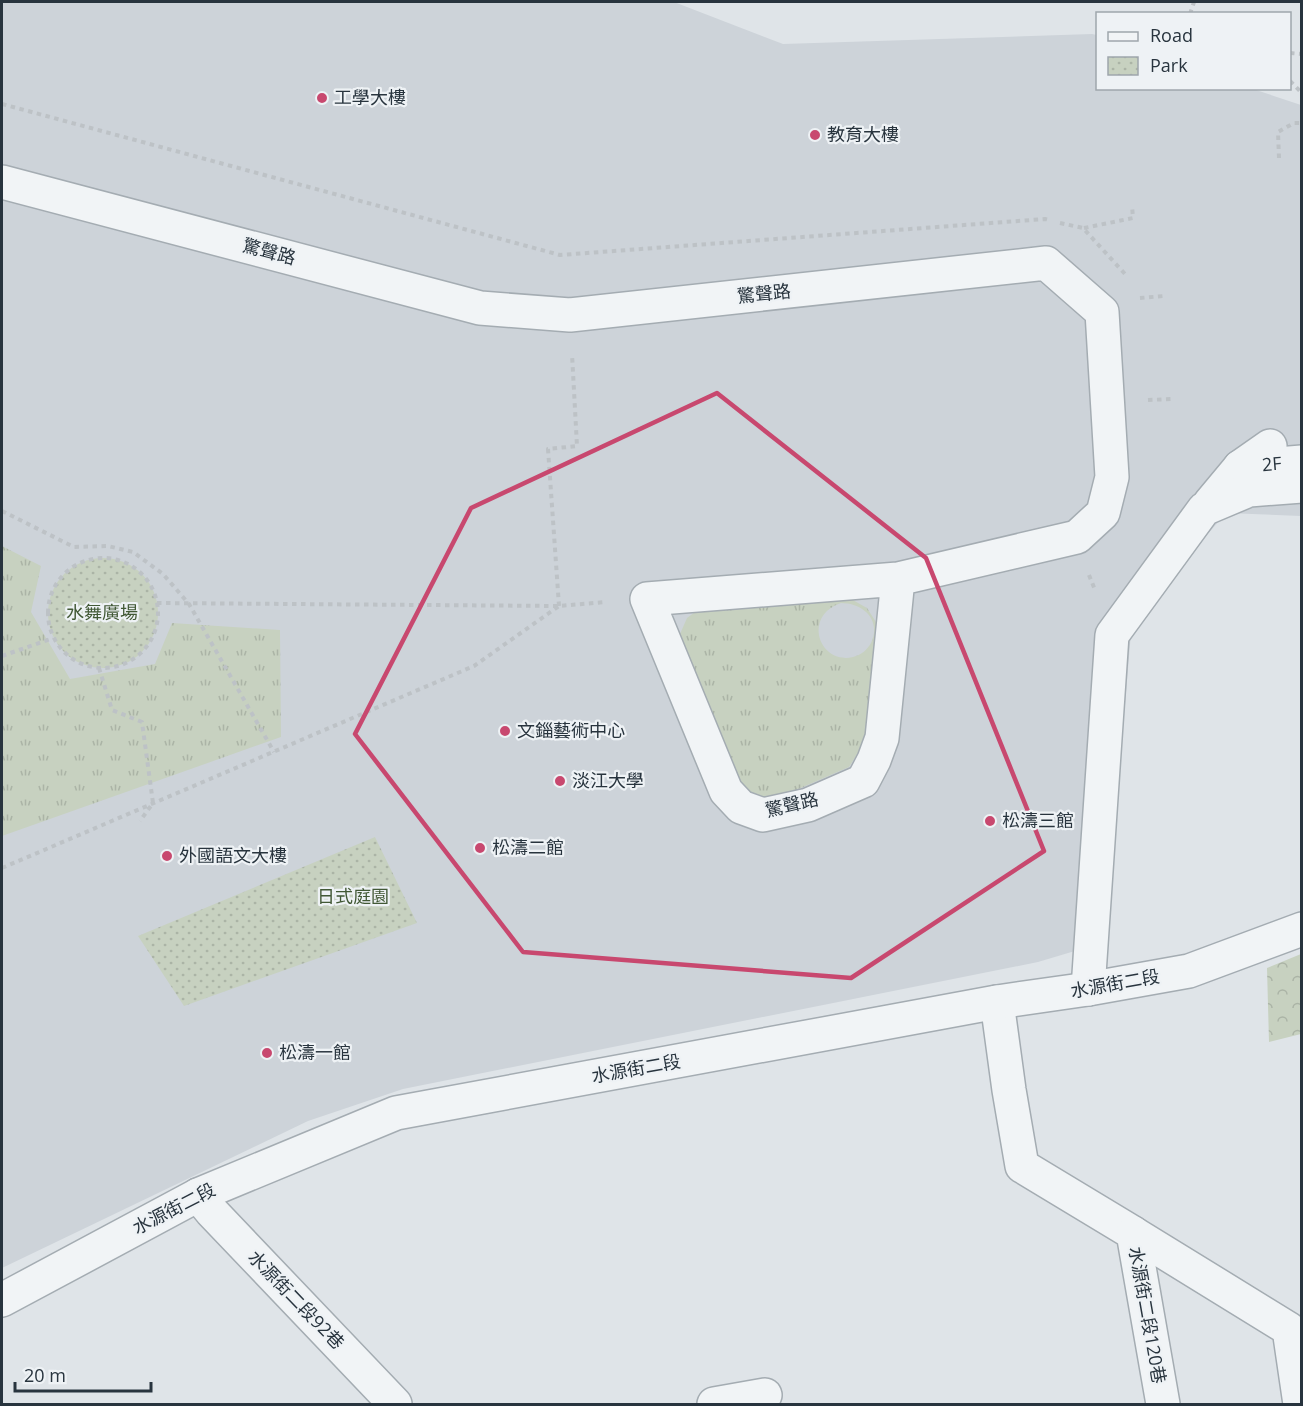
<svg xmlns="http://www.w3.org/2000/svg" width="1303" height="1406" viewBox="0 0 1303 1406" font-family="'Open Sans','Noto Sans TC',sans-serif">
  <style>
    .built { fill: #cdd3d9 }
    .grass { fill: url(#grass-tufts); fill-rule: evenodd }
    .forest { fill: url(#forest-crowns) }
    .park { fill: url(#park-dots) }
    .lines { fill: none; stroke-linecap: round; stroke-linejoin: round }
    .minor-casing { stroke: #a4acb2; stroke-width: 36 }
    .path { stroke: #bdc2c6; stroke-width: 4; stroke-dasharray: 4.5 4.5; stroke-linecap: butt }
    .minor { stroke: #f1f4f6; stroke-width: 33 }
    .marked { fill: none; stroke: #c8486f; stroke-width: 4.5; stroke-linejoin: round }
    .poi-dot { fill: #c8486f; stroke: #eef2f5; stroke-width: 2 }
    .labels { text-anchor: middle; stroke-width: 4.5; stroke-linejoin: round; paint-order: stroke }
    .poi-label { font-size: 18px; fill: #28343e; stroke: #eef2f5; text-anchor: start }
    .street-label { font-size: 18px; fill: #28343e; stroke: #eef2f5 }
    .park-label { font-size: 18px; fill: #425936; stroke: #eef2f5 }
  </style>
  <defs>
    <pattern id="grass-tufts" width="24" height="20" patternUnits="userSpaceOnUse" patternTransform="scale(1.5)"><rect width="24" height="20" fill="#c7d1c0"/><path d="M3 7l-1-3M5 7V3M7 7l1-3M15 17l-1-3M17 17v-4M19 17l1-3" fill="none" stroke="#abb4a6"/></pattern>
    <pattern id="forest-crowns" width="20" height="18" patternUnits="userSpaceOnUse" patternTransform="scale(1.5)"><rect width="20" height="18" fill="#c7d1c0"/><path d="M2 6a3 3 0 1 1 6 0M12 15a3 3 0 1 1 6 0" fill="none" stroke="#abb4a6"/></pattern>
    <pattern id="park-dots" width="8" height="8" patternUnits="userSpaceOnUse" patternTransform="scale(1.5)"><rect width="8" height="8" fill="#c7d1c0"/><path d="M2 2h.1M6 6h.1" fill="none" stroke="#abb4a6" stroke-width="1.8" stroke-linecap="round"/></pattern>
  </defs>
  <rect width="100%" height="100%" fill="#dfe4e8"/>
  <!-- built -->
  <path class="built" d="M2,2H674L783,44L1092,34L1097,35L1098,88L1253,89L1301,105V516L1226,513L1132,621L1105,942L1038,962L403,1089L308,1121L2,1268Z"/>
  <!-- grass -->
  <path class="grass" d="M2,546L41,566L31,612L70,679L155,664L172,623L280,630L281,737L2,836Z
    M851,599L867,608L876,622L878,640L865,742L849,767L787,794L771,798L752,794L735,782L680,653V634L687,618L703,606ZM841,603C863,603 882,620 871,643C867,650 861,655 853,657C819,665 802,616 841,603Z"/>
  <!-- forest -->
  <path class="forest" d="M1301,954V1034L1269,1042L1267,968Z"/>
  <!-- park -->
  <path class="park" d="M48 613a55 55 0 1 1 110 0a55 55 0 1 1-110 0Z
    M375,837L417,923L184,1006L138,936Z"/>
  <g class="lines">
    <!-- minor casing -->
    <g class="minor-casing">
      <g id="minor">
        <path d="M2,182L480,308L570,315L1046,263L1102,312L1112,477L1103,513L1077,537L898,579L647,599L726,791L741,807L763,815L808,805L863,781L874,760L882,738L898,579"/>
        <path id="s1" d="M1240,467L1302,462"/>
        <path d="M1210,503L1240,467L1270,446"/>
        <path d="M1088,989L1112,635L1204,509L1249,490L1302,486"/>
        <path d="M997,1002L1009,1090L1022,1166L1133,1233L1163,1404"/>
        <path d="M198,1195L211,1211L395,1404"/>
        <path d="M1133,1233L1289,1329L1300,1404"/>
        <path d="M2,1300L198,1195L396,1113L997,1002L1088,989L1189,971L1302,929"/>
        <path d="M714,1404L765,1395"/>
      </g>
    </g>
    <!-- path -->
    <path class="path" d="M1190,14L1194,2
      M1290,53L1302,54
      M1290,81L1302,93
      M2,104L560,255L1045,219L1050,220
      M1279,158L1278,132L1294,123H1302
      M1060,223L1083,228L1125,274
      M1084,228L1133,218L1132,206
      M1140,298L1164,296
      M1148,400L1172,399
      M2,511L74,547L108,546L133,552L163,574L189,604L274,752
      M48 613a55 55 0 1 1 110 0a55 55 0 1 1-110 0Z
      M1089,575L1095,590
      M157,603L559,606L606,602
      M559,606L548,449L577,446L572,354
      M2,656L53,638
      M99,668L112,710L142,722L153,803L140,821
      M2,868L474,666L559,606"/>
    <!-- minor -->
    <use href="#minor" class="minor"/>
  </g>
  <!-- marked area -->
  <path class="marked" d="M717,393L926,558L1044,851L851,978L523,952L355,734L471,508Z"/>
  <!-- markers -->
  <g class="poi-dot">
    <circle cx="322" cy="98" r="6"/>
    <circle cx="815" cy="135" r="6"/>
    <circle cx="505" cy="731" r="6"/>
    <circle cx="560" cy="781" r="6"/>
    <circle cx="990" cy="821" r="6"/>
    <circle cx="480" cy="848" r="6"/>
    <circle cx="167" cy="856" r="6"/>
    <circle cx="267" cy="1053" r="6"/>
  </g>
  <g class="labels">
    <!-- poi labels -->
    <g class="poi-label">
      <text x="334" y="104">工學大樓</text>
      <text x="827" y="141">教育大樓</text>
      <text x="517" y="737">文錙藝術中心</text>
      <text x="572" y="787">淡江大學</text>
      <text x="1002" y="827">松濤三館</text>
      <text x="492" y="854">松濤二館</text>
      <text x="179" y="862">外國語文大樓</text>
      <text x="279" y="1059">松濤一館</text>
    </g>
    <!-- street labels -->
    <g class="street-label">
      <text transform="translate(269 252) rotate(15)" y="6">驚聲路</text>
      <text transform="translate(764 294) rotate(-6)" y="6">驚聲路</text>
      <text dy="6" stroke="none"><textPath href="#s1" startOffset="32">2F</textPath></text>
      <text transform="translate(792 805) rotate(-13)" y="6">驚聲路</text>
      <text transform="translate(1115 984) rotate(-10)" y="6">水源街二段</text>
      <text transform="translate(636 1069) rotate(-10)" y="6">水源街二段</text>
      <text transform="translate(174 1209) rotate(-27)" y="6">水源街二段</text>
      <text transform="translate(296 1300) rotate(46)" y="6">水源街二段92巷</text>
      <text transform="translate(1147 1315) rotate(80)" y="6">水源街二段120巷</text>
    </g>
    <!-- park labels -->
    <g class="park-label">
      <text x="102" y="619">水舞廣場</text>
      <text x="353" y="903">日式庭園</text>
    </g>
  </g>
  <!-- border -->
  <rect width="1303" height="1406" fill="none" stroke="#28343e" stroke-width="6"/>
  <!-- legend -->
  <rect x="1096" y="12" width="195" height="78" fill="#eef2f5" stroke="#9fa6ac" stroke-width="1.5"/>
  <rect x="1108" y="32" width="30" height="9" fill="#f1f4f6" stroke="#9fa6ac" stroke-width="1.5"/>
  <text x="1150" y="42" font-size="18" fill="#28343e">Road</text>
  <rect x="1108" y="57" width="30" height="18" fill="url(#park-dots)" stroke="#9fa6ac" stroke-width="1.5"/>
  <text x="1150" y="72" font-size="18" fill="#28343e">Park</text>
  <!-- scale -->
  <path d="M15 1382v9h136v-9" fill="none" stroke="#28343e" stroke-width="3"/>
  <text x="24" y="1382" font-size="18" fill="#28343e" stroke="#eef2f5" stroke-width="4.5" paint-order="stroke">20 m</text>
</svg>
